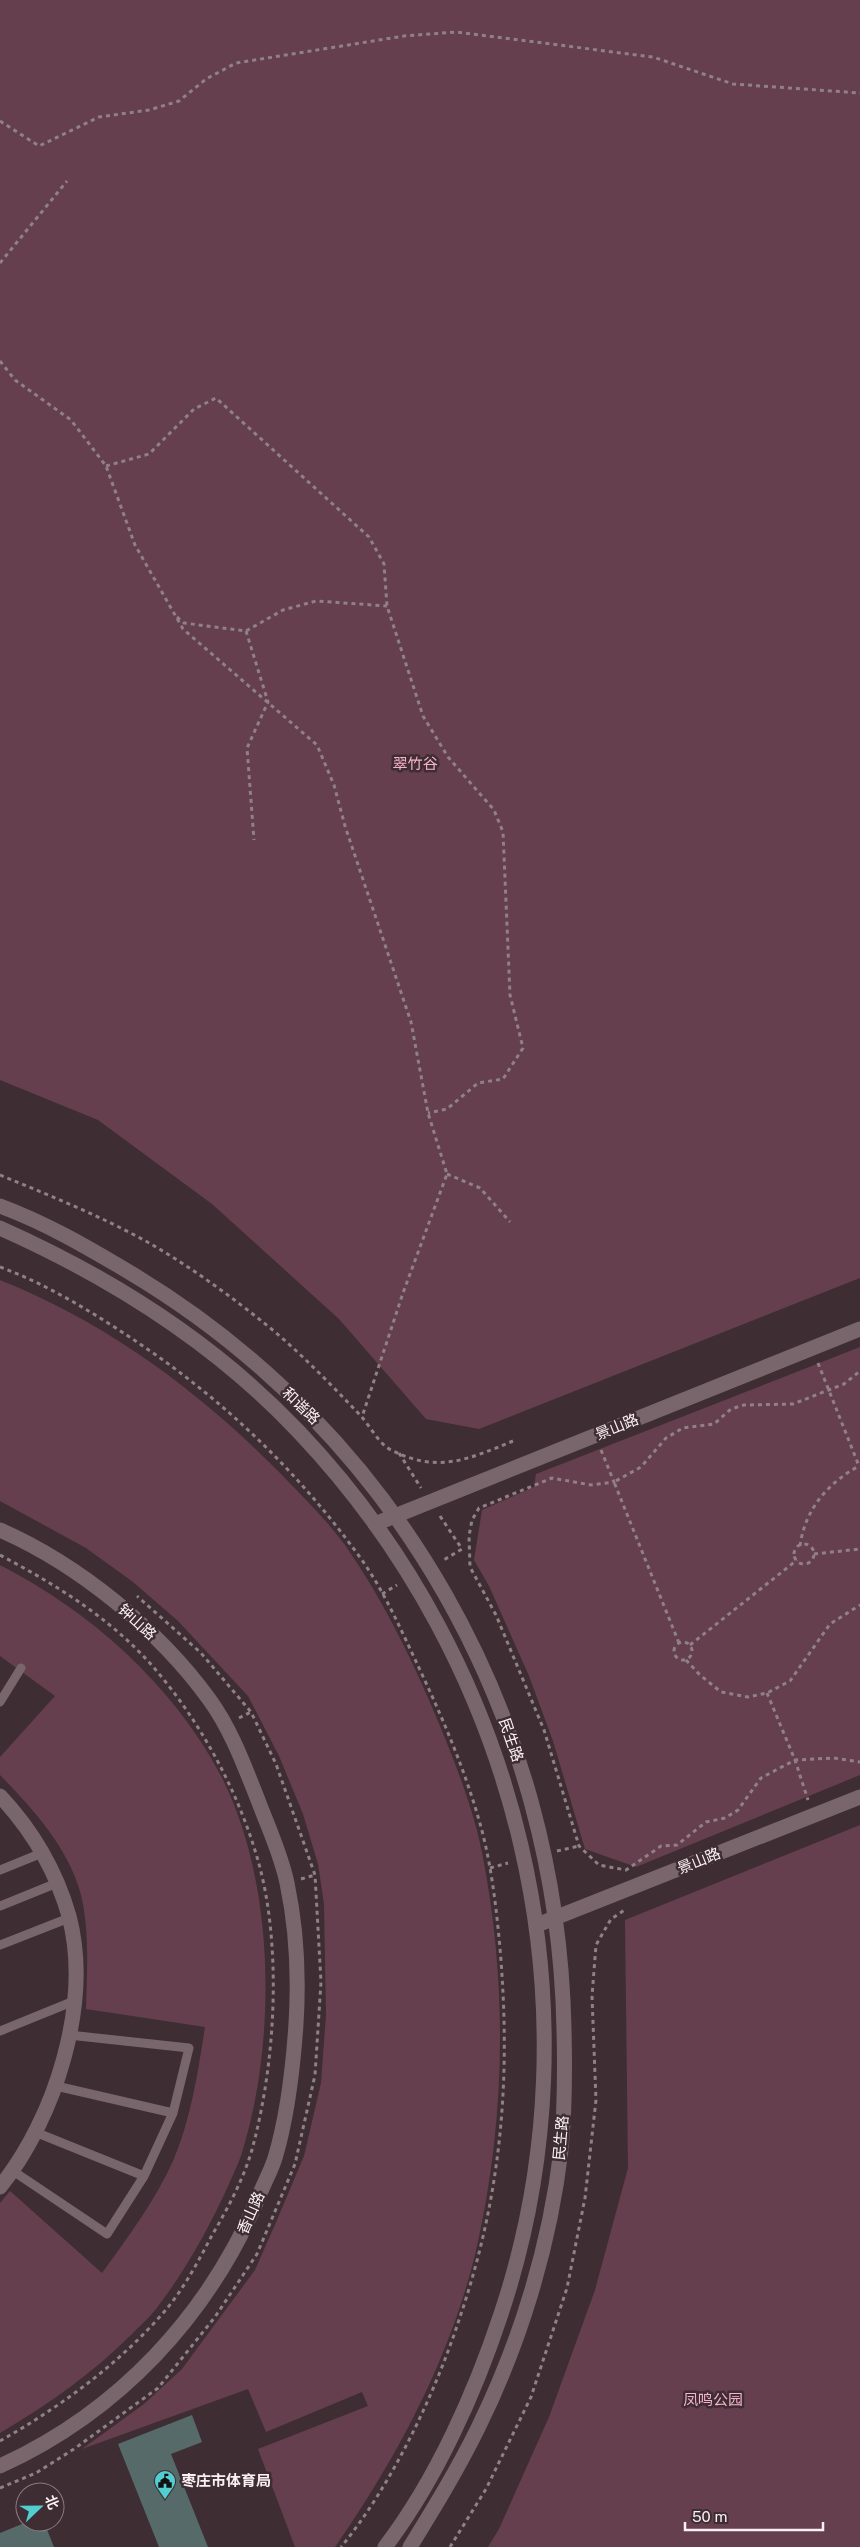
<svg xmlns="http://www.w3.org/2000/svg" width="860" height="2547" viewBox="0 0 860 2547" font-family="'Public Sans','Noto Sans SC',sans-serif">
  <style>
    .green { fill: #653f4d }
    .building { fill: #566a6a }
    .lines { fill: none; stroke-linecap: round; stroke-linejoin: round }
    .path { stroke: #8f8185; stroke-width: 3; stroke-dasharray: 4 4; stroke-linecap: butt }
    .lane { stroke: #78666c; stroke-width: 9 }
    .street { stroke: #78666c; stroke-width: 15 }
    .secondary { stroke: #78666c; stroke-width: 15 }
    .labels { text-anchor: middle; stroke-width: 5; stroke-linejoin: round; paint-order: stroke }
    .park-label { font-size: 15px; fill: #f9b1cb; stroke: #3e2e33 }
    .street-label { font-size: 15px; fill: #faeff3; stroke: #3e2e33 }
    .poi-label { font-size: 15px; font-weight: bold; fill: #faeff3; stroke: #3e2e33; text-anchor: start }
  </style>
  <rect width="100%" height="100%" fill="#3e2e33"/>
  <!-- green -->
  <path class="green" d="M0,0H860V1278L479,1429L426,1419L339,1319L212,1204L98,1120L0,1080Z
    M0,1280C107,1323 198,1390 279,1472C301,1495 326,1519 345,1545C384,1601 414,1663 440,1726C458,1770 476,1816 484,1863C508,1992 505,2127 475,2255C449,2360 397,2458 335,2547H295L258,2449L368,2406L362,2392L266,2432L248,2389L82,2449L144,2404L182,2369L255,2270L277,2220L304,2156L321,2083L326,2015L324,1904L318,1864L303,1814L279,1756L248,1696L178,1621L133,1582L86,1548L0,1501Z
    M860,1347V1775L636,1867L585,1849L553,1741L529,1676L489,1586L474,1560L482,1510L534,1487L536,1474Z
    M0,1565C90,1611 172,1684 220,1774C275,1879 277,2037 243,2149C240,2161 234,2172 229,2184C210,2226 187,2268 159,2305C152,2315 142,2324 133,2333C93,2373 49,2404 0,2433V2203L10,2191L102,2273C128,2237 155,2201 173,2161C191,2119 198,2072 205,2027L86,2009C87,1971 90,1928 80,1891C66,1845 33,1809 0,1775V1757L55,1696L0,1656Z
    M860,1825V2547H488L499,2529L549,2417L595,2290L628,2168L625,1920Z"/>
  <!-- building -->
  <path class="building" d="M192,2415L202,2442L171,2454L208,2547H159L118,2444Z
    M27,2522H44L54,2547H0V2533Z"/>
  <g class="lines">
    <!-- path -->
    <path class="path" d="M0,121L39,146L99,117L149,110L179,101L206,79L236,63L404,36L456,32L653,57L733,84L860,93
      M0,263L67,181
      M0,361L15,380L71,420L106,466L135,545L183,629L317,745L334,785L345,826L411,1022L428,1113L447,1174L403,1293L362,1417
      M106,466L149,454L194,409L216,398L369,537L384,564L387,606L423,716L448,757L494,810L503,832L510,995L523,1048L503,1079L478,1083L447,1109L428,1113
      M177,617L184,623L246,631L283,610L316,601L387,606
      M246,631L268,702L247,748L254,840
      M447,1174L480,1188L510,1222
      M0,1175C51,1196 103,1217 151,1244C192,1268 232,1297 269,1327C302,1354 332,1386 361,1416C370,1426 379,1444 391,1450C438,1474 469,1459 513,1441
      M0,1267C49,1285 97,1315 140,1344C226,1402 298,1472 359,1556C384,1590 402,1632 420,1670C443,1719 464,1768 479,1820C491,1861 496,1905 500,1948C511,2078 502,2193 460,2317C435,2394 392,2485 341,2547
      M818,1363L859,1466
      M601,1450L614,1482L591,1485L552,1478L479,1508L472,1520L469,1536L470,1567L496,1615L544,1730L579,1846L599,1865L626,1870L661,1846L677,1845L706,1822L725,1818L738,1810L761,1778L795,1760L834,1758L860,1762
      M399,1453L421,1488
      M440,1516L462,1549L442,1561
      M794 1554a10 10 0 1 1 20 0a10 10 0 1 1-20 0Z
      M800,1546C805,1509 828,1483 859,1466
      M814,1554L860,1549
      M0,1555C58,1586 112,1619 155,1669C201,1723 237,1789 257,1857C282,1941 276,2057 254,2142C246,2175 228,2208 211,2237C198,2262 183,2290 164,2312C118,2365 60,2407 0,2441
      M382,1594L397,1585
      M674 1651a9 9 0 1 1 18 0a9 9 0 1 1-18 0Z
      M679,1643L614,1482L641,1467L666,1438L683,1428L714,1424L731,1409L744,1405L793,1404L844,1384L860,1371
      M690,1645L797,1560
      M686,1660L700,1675L721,1692L748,1697L767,1693L790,1681L830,1624L860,1605
      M767,1693L795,1760L808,1800
      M239,1718L251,1712
      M557,1851L579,1846
      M490,1868L508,1863
      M301,1879L315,1875
      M0,2488L36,2473L74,2449L158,2388L215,2317L257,2254L295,2164L315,2075L321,1982L315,1875L276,1764L251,1712L201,1653L137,1596
      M450,2547L486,2489L531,2397L567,2288L585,2198L596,2100L592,1996L596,1945L611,1919L626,1909"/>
    <!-- lane -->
    <path class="lane" d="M0,1702L21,1668
      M0,1870L42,1853
      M0,1906L57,1883
      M0,1945L69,1918
      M0,2031L74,2001
      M56,2086L173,2113
      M35,2132L144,2176
      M13,2171L107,2234L144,2176L173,2113L189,2048L69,2035"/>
    <!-- street -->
    <path class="street" d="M375,1524L860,1329
      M0,1796C32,1830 56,1871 69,1916C92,2003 55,2119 0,2187
      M537,1925L860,1797"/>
    <!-- secondary -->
    <path class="secondary" d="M0,1206C46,1223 87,1247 129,1272C398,1432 558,1719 564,2029C565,2070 565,2110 561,2150C550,2245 520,2343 478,2428C458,2469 434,2508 410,2547
      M0,1228C110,1277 216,1344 299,1432C520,1665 603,2009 501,2314C475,2393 436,2480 385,2547
      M0,1530C78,1564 159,1630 209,1699C231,1729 244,1765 258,1800C268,1827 281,1854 287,1883C297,1930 299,1976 296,2024C293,2068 288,2115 275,2158C271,2171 264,2183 259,2196C209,2315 119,2412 0,2466"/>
  </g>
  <!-- icons -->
  <defs>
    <g id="civic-pin" transform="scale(1.125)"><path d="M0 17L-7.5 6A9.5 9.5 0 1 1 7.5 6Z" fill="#52cdd0" stroke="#3e2e33"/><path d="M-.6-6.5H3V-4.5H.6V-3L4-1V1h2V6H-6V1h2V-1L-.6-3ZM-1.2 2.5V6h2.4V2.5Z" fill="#111"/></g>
  </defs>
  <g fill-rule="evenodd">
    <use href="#civic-pin" x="165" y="2481"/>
  </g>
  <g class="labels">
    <!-- park labels -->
    <g class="park-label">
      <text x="415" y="769">翠竹谷</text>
      <text x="713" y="2405">凤鸣公园</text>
    </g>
    <!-- street labels -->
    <g class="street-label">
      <text transform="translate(301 1406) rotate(44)" y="5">和谐路</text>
      <text transform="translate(617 1427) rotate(-22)" y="5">景山路</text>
      <text transform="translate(137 1622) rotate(42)" y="5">钟山路</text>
      <text transform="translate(511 1740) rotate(71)" y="5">民生路</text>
      <text transform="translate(699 1861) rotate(-22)" y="5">景山路</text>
      <text transform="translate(561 2138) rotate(-85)" y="5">民生路</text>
      <text transform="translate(251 2213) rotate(-66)" y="5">香山路</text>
    </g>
    <!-- poi labels -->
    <g class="poi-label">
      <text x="181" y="2486">枣庄市体育局</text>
    </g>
  </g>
  <!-- north arrow -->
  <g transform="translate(40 2507) rotate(68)"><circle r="24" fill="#3e2e33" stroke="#897b80"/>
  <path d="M0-4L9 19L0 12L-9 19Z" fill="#52cdd0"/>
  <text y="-8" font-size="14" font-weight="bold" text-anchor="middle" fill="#faeff3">北</text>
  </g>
  <!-- scale -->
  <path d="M685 2522v8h138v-8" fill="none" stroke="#faeff3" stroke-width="2.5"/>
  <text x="692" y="2522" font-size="15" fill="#faeff3" stroke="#3e2e33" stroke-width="4" paint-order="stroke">50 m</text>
</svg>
